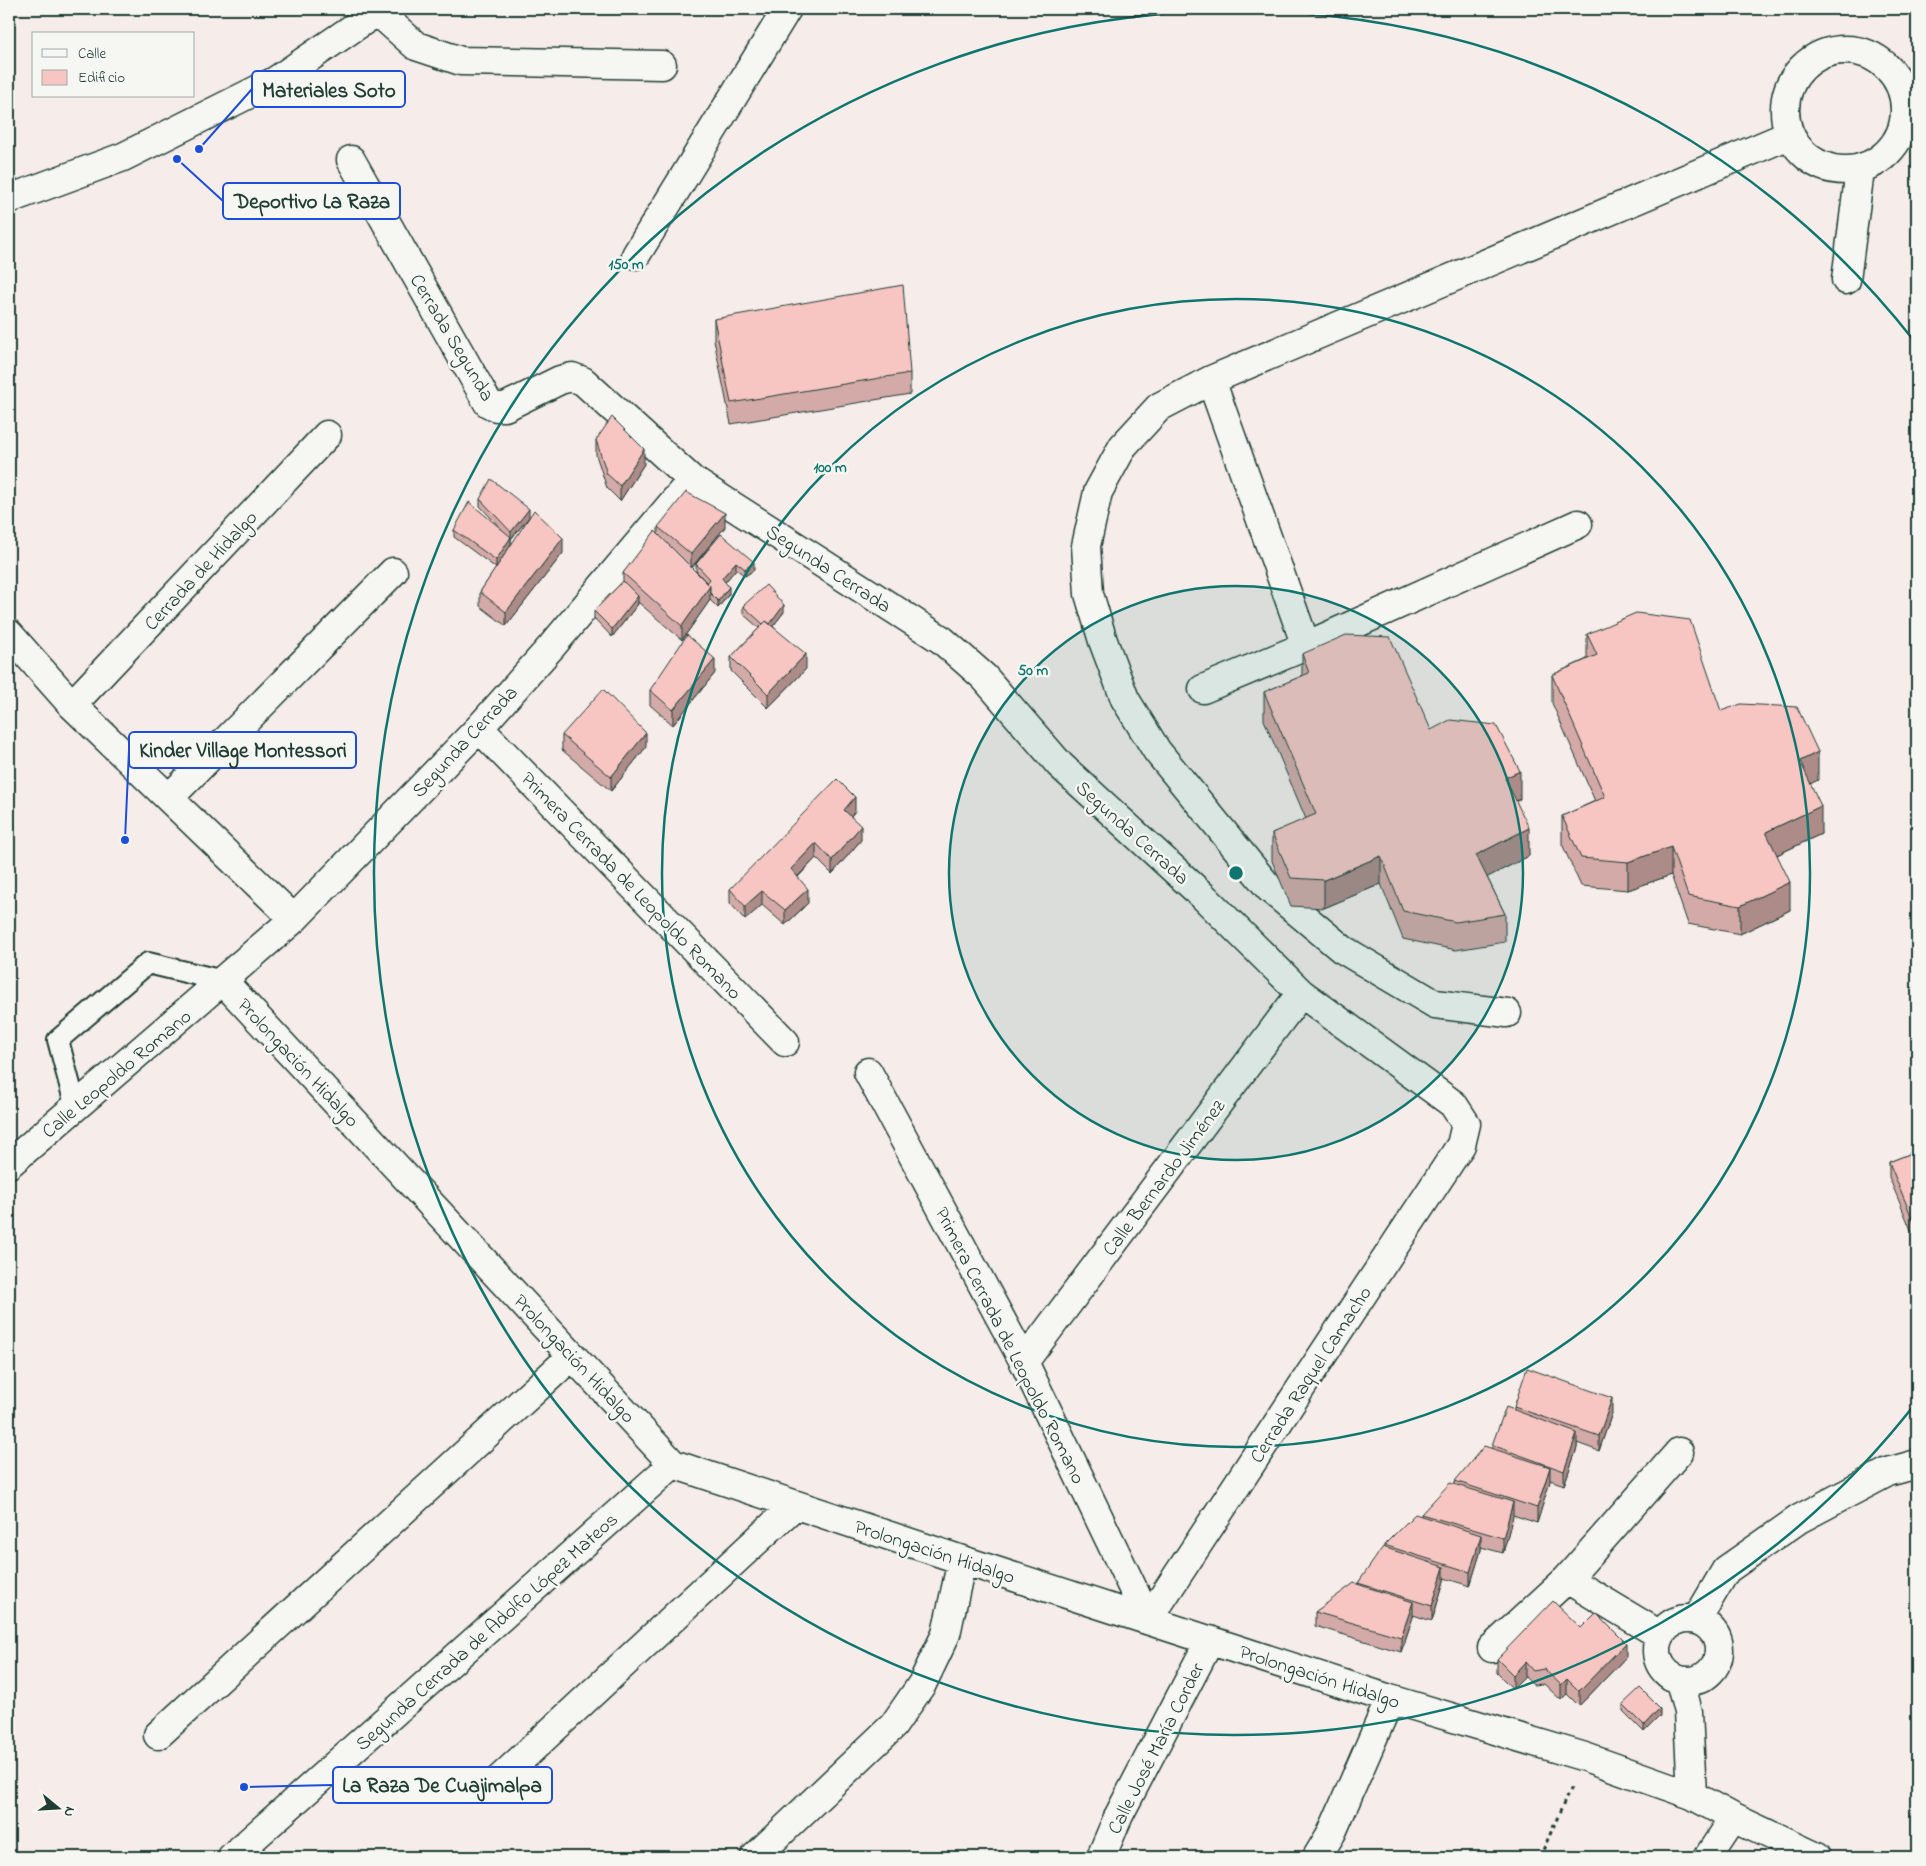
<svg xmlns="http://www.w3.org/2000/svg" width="1926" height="1866" viewBox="0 0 1926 1866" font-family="'Indie Flower',sans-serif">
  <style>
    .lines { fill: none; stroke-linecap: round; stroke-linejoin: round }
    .lane-casing { stroke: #1f3d34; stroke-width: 24 }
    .street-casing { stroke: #1f3d34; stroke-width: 31 }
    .path { stroke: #1f3d34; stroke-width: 3; stroke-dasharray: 4 4; stroke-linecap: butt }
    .lane { stroke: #f6f6f2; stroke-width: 20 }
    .street { stroke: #f6f6f2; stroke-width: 28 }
    .wall { fill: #d4aaa8; stroke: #1f3d34 }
    .shaded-wall { fill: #ad8b88; stroke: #1f3d34 }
    .building { fill: #f7c6c3; stroke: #1f3d34 }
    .ring { fill: none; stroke: #0f766e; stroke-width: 2.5 }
    .labels { text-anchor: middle; stroke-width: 5; stroke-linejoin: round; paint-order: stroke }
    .street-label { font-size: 20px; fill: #1f3d34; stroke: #f6f6f2 }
    .centre { fill: #0f766e; stroke: #f6f6f2; stroke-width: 2.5 }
    .ring-label { font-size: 15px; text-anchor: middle; font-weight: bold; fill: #0f766e; stroke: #f6f6f2; stroke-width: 5; stroke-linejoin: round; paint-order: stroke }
    .leader { fill: none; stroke: #1d4ed8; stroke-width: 2 }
    .callout-dot { fill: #1d4ed8; stroke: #f6f6f2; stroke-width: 2 }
    .callout { fill: #f6f6f2; stroke: #1d4ed8; stroke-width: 2 }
    .callout-label { font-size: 21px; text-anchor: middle; font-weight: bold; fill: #1f3d34 }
  </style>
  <rect width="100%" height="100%" fill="#f6ece9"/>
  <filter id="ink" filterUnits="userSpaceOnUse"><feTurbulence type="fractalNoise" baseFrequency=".02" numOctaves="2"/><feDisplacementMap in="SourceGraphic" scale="10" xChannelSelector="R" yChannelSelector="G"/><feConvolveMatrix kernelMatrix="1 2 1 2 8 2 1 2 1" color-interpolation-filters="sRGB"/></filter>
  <g filter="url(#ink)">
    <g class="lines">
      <!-- lane casing -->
      <g class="lane-casing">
        <path id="lane" d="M76,1108L58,1040L148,963L223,981"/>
      </g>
      <!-- street casing -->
      <g class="street-casing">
        <path id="street" d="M378,12L416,46L461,61L662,65
          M1785 110a60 60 0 1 1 120 0a60 60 0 1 1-120 0Z
          M351,160L488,403L496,407H505L560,380L572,377L583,381L692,480L942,640L984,677L1060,765L1203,896L1301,993L1453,1104L1466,1124L1461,1145L1148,1620
          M9,199L123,157L275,81L381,9
          M636,255L787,9
          M1846,280L1860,170
          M1211,380L1306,646
          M9,634L72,705L294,919
          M1203,689L1306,646L1578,524
          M72,705L327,435
          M479,728L785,1042
          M169,798L393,572
          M223,981L673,1464L962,1560L1390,1699L1585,1757L1692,1795L1734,1818L1817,1857
          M1507,1013L1435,1004L1342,949L1269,888L1157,751L1125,699L1103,641L1089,594L1086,546L1098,492L1123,446L1159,407L1211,380L1789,135
          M868,1072L1024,1362L1148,1620
          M9,1164L294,919L479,728L552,646L692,480
          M1024,1362L1301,993
          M1567,1579L1660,1635
          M1657 1650a31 31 0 1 1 62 0a31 31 0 1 1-62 0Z
          M1697,1619L1726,1570L1799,1519L1888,1472L1917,1464
          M1492,1648L1567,1579L1679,1452
          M1680,1681L1688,1712L1692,1795
          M158,1735L572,1356
          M491,1787L795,1505
          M232,1857L673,1464
          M755,1857L893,1726L922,1684L946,1634L962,1560
          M1101,1857L1119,1815L1210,1640
          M1317,1857L1332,1832L1390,1699
          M1708,1857L1734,1818"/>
      </g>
      <!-- path -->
      <path class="path" d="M1540,1857L1571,1787"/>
      <!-- lane -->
      <use href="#lane" class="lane"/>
      <!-- street -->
      <use href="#street" class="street"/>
    </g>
    <!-- wall -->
    <path class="wall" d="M714,319L910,373V394L731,424L714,340Z
      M596,440L644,464L620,501L607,488L596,455Z
      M480,499L529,517L511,539V544L563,553L506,626L480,606V592L496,568L454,537V530L504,532L480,506Z
      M658,527H725L692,568L707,583L696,571V564L721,534L754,570L745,576L736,569L725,582L729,594L718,608L710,600L682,640L638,602V604L612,637L594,618V611L623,581V573L658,535Z
      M743,606L784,612L773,626L806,669L768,708L731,671V657L759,628L743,614Z
      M1587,634L1721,711L1818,780L1810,783L1821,834L1777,855L1790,910L1740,934L1688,924L1671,875L1628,890L1581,886L1562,844V816L1595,801L1552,703V675L1587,659Z
      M1302,654L1431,730L1520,799L1516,801L1529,856L1487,877L1505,914V942L1456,950L1403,939L1381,884L1324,908L1291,906L1272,861V833L1306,819L1264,720V692L1302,676Z
      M715,673L673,725L650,705V690Z
      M562,735L646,747L611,791L562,750Z
      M855,811L851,816L861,840L832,874L816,858L798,877L808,903L785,925L762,905L745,920L730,903V889Z
      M1917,1151V1250L1916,1248V1242L1889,1177V1162Z
      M1514,1407L1612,1413L1599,1451L1577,1443V1448L1564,1485L1550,1480L1537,1523L1513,1515L1503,1553L1481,1547V1550L1470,1586L1444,1578V1581L1432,1621L1413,1615V1617L1401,1652L1315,1626V1612L1358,1584V1583L1384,1548V1545L1421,1516V1514L1455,1484V1481L1492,1449V1445L1514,1410Z
      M1581,1628L1626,1657L1579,1706L1567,1694L1561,1700L1544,1684L1533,1685L1525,1677L1513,1689L1497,1673V1659Z
      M1623,1704L1660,1716L1644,1732L1623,1711Z"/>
    <!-- shaded-wall -->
    <path class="shaded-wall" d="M644,449V464L620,501V486Z
      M529,509V517L511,539V532Z
      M725,513V527L691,568V554Z
      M511,537V545L496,568V560Z
      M563,538V553L506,626V612Z
      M736,562V569L722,586V578Z
      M754,562V570L745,576V569Z
      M710,586V600L682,640V626Z
      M729,587V594L718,608V601Z
      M638,596V604L612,637V629Z
      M784,605V612L766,635V628Z
      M806,654V669L768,708V694Z
      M715,659V673L673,725V710Z
      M646,733V747L611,791V777Z
      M1818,752V780L1800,789V761Z
      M1520,771V799L1505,806V778Z
      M855,797V811L844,825V810Z
      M1821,806V834L1766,860V832Z
      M861,826V840L832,874V860Z
      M1529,828V856L1476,883V855Z
      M816,843V858L791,883V869Z
      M1671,847V875L1628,890V862Z
      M1381,856V884L1324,908V880Z
      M1790,882V910L1740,934V906Z
      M808,889V903L785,925V910Z
      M762,891V905L745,920V906Z
      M1612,1398V1413L1599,1451V1436Z
      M1577,1433V1448L1564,1485V1471Z
      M1550,1467V1482L1537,1523V1508Z
      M1513,1502V1516L1503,1553V1538Z
      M1481,1535V1550L1470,1586V1572Z
      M1444,1567V1581L1432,1621V1606Z
      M1413,1602V1617L1401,1652V1637Z
      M1626,1643V1657L1579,1706V1691Z
      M1525,1662V1677L1513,1689V1675Z
      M1567,1679V1694L1561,1700V1685Z
      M1660,1708V1716L1644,1732V1725Z"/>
    <!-- building -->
    <path class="building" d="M903,285L910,373L731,403L714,319Z
      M612,417L644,449L620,486L607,474L596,440Z
      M491,479L529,509L511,532L480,499Z
      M686,492L725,513L691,554L658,527Z
      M469,502L511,537L496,560L454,530Z
      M534,510L563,538L506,612L480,592Z
      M655,531L710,586L682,626L623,573Z
      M721,534L754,562L745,569L736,562L722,578L729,587L718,601L710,593V586L707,583L710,579L696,564Z
      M623,581L638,596L612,629L594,611Z
      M766,585L784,605L770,624L766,621L763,624L743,606Z
      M1636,613L1690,620L1721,711L1741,704L1797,707L1818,752L1800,761L1821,806L1766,832L1790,882L1740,906L1688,896L1671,847L1628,862L1581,858L1562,816L1605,797L1552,675L1597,655L1587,634Z
      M766,621L806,654L768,694L731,657Z
      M687,635L715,659L673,710L650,690Z
      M1346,635L1390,637L1431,730L1450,720L1496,725L1520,771L1505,778L1529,828L1476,855L1505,914L1456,922L1403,911L1381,856L1324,880L1291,878L1272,833L1316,814L1264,692L1309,673L1302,654Z
      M603,689L646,733L611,777L562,735Z
      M837,779L855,797L844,810L861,826L832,860L816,843L791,869L808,889L785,910L762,891L745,906L730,889Z
      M1917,1151V1230L1889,1162Z
      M1527,1368L1612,1398L1599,1436L1514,1407Z
      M1506,1407L1577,1433L1564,1471L1492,1445Z
      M1484,1446L1550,1467L1537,1508L1455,1481Z
      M1450,1483L1513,1502L1503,1538L1421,1514Z
      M1415,1514L1481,1535L1470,1572L1384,1545Z
      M1383,1547L1444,1567L1432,1606L1358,1583Z
      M1354,1583L1413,1602L1401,1637L1315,1612Z
      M1553,1601L1581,1628L1596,1613L1626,1643L1579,1691L1567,1679L1561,1685L1544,1669L1533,1671L1525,1662L1513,1675L1497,1659Z
      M1640,1688L1660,1708L1644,1725L1623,1704Z"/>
  </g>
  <!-- distance rings -->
  <circle cx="1236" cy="873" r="287" fill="#0f766e" fill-opacity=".12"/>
  <g class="ring">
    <circle cx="1236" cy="873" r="287"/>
    <circle cx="1236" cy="873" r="574"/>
    <path d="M1915 1404A862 862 0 1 1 1915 342"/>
  </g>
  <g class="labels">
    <!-- street labels -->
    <g class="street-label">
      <text transform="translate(453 337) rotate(59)" y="7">Cerrada Segunda</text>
      <text transform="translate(829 568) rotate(33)" y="7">Segunda Cerrada</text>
      <text transform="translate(200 570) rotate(-47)" y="7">Cerrada de Hidalgo</text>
      <text transform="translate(464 741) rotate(-47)" y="7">Segunda Cerrada</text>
      <text transform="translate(1133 832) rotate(42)" y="7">Segunda Cerrada</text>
      <text transform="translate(632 885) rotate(46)" y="7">Primera Cerrada de Leopoldo Romano</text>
      <text transform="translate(299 1062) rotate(47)" y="7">Prolongación Hidalgo</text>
      <text transform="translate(116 1073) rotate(-40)" y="7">Calle Leopoldo Romano</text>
      <text transform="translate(1163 1177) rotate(-53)" y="7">Calle Bernardo Jiménez</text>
      <text transform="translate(1011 1345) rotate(63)" y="7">Primera Cerrada de Leopoldo Romano</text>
      <text transform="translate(575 1358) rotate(47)" y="7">Prolongación Hidalgo</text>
      <text transform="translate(1310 1374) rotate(-57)" y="7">Cerrada Raquel Camacho</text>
      <text transform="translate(935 1551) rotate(18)" y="7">Prolongación Hidalgo</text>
      <text transform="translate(486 1631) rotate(-42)" y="7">Segunda Cerrada de Adolfo López Mateos</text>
      <text transform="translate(1320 1676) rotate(18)" y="7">Prolongación Hidalgo</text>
      <text transform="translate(1155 1748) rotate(-63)" y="7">Calle José María Corder</text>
    </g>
  </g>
  <circle cx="1236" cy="873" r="8" class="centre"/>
  <g class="ring-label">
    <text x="626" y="269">150 m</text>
    <text x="830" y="472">100 m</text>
    <text x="1033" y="675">50 m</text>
  </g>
  <!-- callouts -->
  <path class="leader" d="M199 149L252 89M177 159L223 201M125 840L129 750M244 1787L333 1785"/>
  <g class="callout-dot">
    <circle cx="199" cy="149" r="5"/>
    <circle cx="177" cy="159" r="5"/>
    <circle cx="125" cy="840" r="5"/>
    <circle cx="244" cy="1787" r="5"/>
  </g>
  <g class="callout">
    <rect x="252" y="71" width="153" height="36" rx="5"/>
    <rect x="223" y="183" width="177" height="36" rx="5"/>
    <rect x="129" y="732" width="227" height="36" rx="5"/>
    <rect x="333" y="1767" width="219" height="36" rx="5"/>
  </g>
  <g class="callout-label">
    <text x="329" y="97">Materiales Soto</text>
    <text x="312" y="208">Deportivo La Raza</text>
    <text x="243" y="757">Kinder Village Montessori</text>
    <text x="442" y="1792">La Raza De Cuajimalpa</text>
  </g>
  <!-- margin -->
  <rect width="1926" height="1866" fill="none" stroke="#f6f6f2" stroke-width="30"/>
  <rect x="15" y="15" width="1896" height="1836" fill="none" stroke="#1f3d34" stroke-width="2" filter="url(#ink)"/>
  <!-- legend -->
  <rect x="32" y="32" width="162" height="65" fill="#f6f6f2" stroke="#a0aca6"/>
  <rect x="42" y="49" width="25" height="8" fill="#f6f6f2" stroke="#a0aca6"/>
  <text x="78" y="58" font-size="15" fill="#1f3d34">Calle</text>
  <rect x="42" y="70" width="25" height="15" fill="#f7c6c3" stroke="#a0aca6"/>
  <text x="78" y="82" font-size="15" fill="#1f3d34">Edificio</text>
  <!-- north arrow -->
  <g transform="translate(58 1808) rotate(108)" stroke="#f6f6f2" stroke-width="4" paint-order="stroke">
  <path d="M0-4L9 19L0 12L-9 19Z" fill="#1f3d34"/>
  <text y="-8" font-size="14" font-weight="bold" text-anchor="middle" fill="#1f3d34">N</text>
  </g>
</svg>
